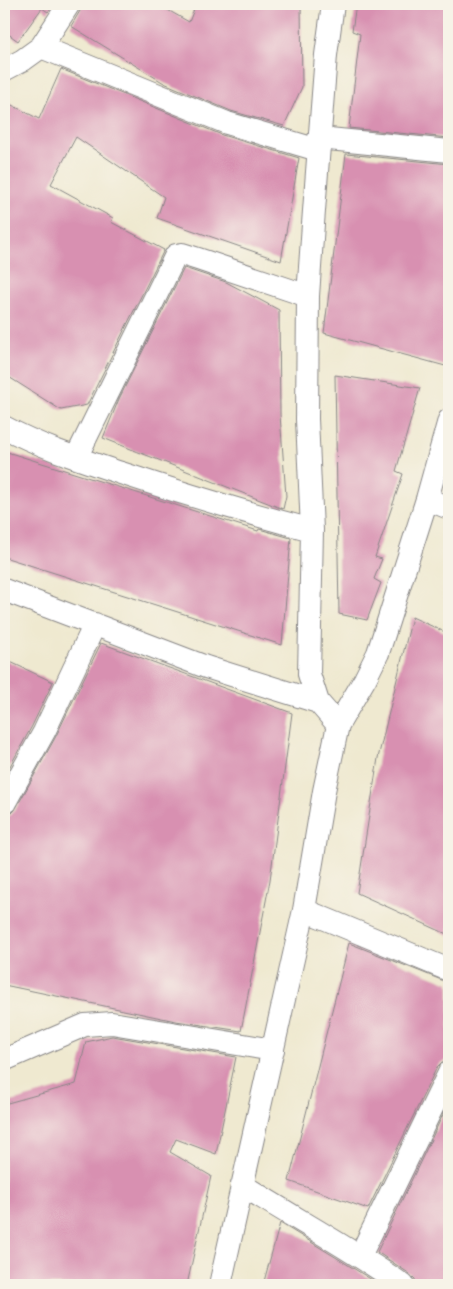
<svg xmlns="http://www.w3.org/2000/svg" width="453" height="1289" viewBox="0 0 453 1289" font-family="Dekko,sans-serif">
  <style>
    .building { fill: #d890b1 }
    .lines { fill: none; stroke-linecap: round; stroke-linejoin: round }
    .street-casing { stroke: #888686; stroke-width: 24 }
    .street { stroke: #fff; stroke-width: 22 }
  </style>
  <rect width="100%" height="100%" fill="#f7f3e8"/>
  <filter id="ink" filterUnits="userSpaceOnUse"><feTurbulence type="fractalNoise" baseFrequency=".02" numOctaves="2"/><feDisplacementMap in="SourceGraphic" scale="10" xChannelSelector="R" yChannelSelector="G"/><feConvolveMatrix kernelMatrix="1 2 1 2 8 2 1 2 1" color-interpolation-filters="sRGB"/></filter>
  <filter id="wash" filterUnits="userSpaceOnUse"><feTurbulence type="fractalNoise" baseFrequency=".0096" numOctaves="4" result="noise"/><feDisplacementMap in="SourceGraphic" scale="20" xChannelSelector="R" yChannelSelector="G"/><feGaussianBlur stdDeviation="1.12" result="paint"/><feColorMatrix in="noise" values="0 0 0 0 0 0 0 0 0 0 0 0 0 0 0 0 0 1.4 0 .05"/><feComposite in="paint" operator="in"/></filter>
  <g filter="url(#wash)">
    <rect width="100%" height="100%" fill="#efe9d0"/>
    <g id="blocks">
      <!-- building -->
      <path class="building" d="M4,4H54L48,12L42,8L18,41L4,31Z
        M82,4H157L189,22L196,4H301L302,87L284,126L231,111L164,83L71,26L80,11Z
        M356,4H449V138L349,128L360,34L352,31Z
        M61,69L222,135L299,158L281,261L157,218L164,197L76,137L51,184L113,218L111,222L164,250L87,405L61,410L4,374V101L39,119Z
        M346,154L449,164V367L324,333Z
        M184,268L226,282L279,310L280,415L286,496L283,509L103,438L119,399Z
        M335,375L420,388L396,471L403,474L375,557L382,559L374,579L381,583L367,620L339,614Z
        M4,451L258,531L259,529L291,538L282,645L4,557Z
        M412,617L449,634V935L357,893L378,758Z
        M101,643L292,713L270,880L241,1031L176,1021L4,985V817L10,815L15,810L55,738Z
        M4,659L53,682L32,726L4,777Z
        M349,943L449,983V1060L442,1062L437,1067L368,1209L289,1181Z
        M112,1036L236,1057L216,1154L176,1139L170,1152L211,1176L187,1285H4V1104L76,1084L86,1042Z
        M449,1102V1285H416L415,1279L410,1274L377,1252Z
        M280,1223L337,1258L380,1285H263Z"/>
    </g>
  </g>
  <g filter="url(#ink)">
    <use href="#blocks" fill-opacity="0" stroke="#888686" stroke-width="1"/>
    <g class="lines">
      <!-- street casing -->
      <g class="street-casing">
        <path id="street" d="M333,4L326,55L313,224L308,296L307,419L312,530L309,674L318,702L338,725
          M41,47L227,123L318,150
          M4,70L23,60L41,47L69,4
          M319,138L449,151
          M4,427C41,447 82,460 121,473C184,494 247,513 312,530
          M76,458L176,255L182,254L198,259L308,296
          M427,499L449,508
          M4,590L206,667L318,702
          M4,804L44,732L95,624
          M304,910L449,970
          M4,1060L85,1025L112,1023L273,1050
          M242,1185C296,1219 351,1249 403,1285
          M360,1256L449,1073
          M220,1285L304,910L324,791L338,725L365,679L378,653L427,499L449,420"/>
      </g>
      <!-- street -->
      <use href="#street" class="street"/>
    </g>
  </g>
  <!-- margin -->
  <rect width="453" height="1289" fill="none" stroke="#f7f3e8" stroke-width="20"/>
</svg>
